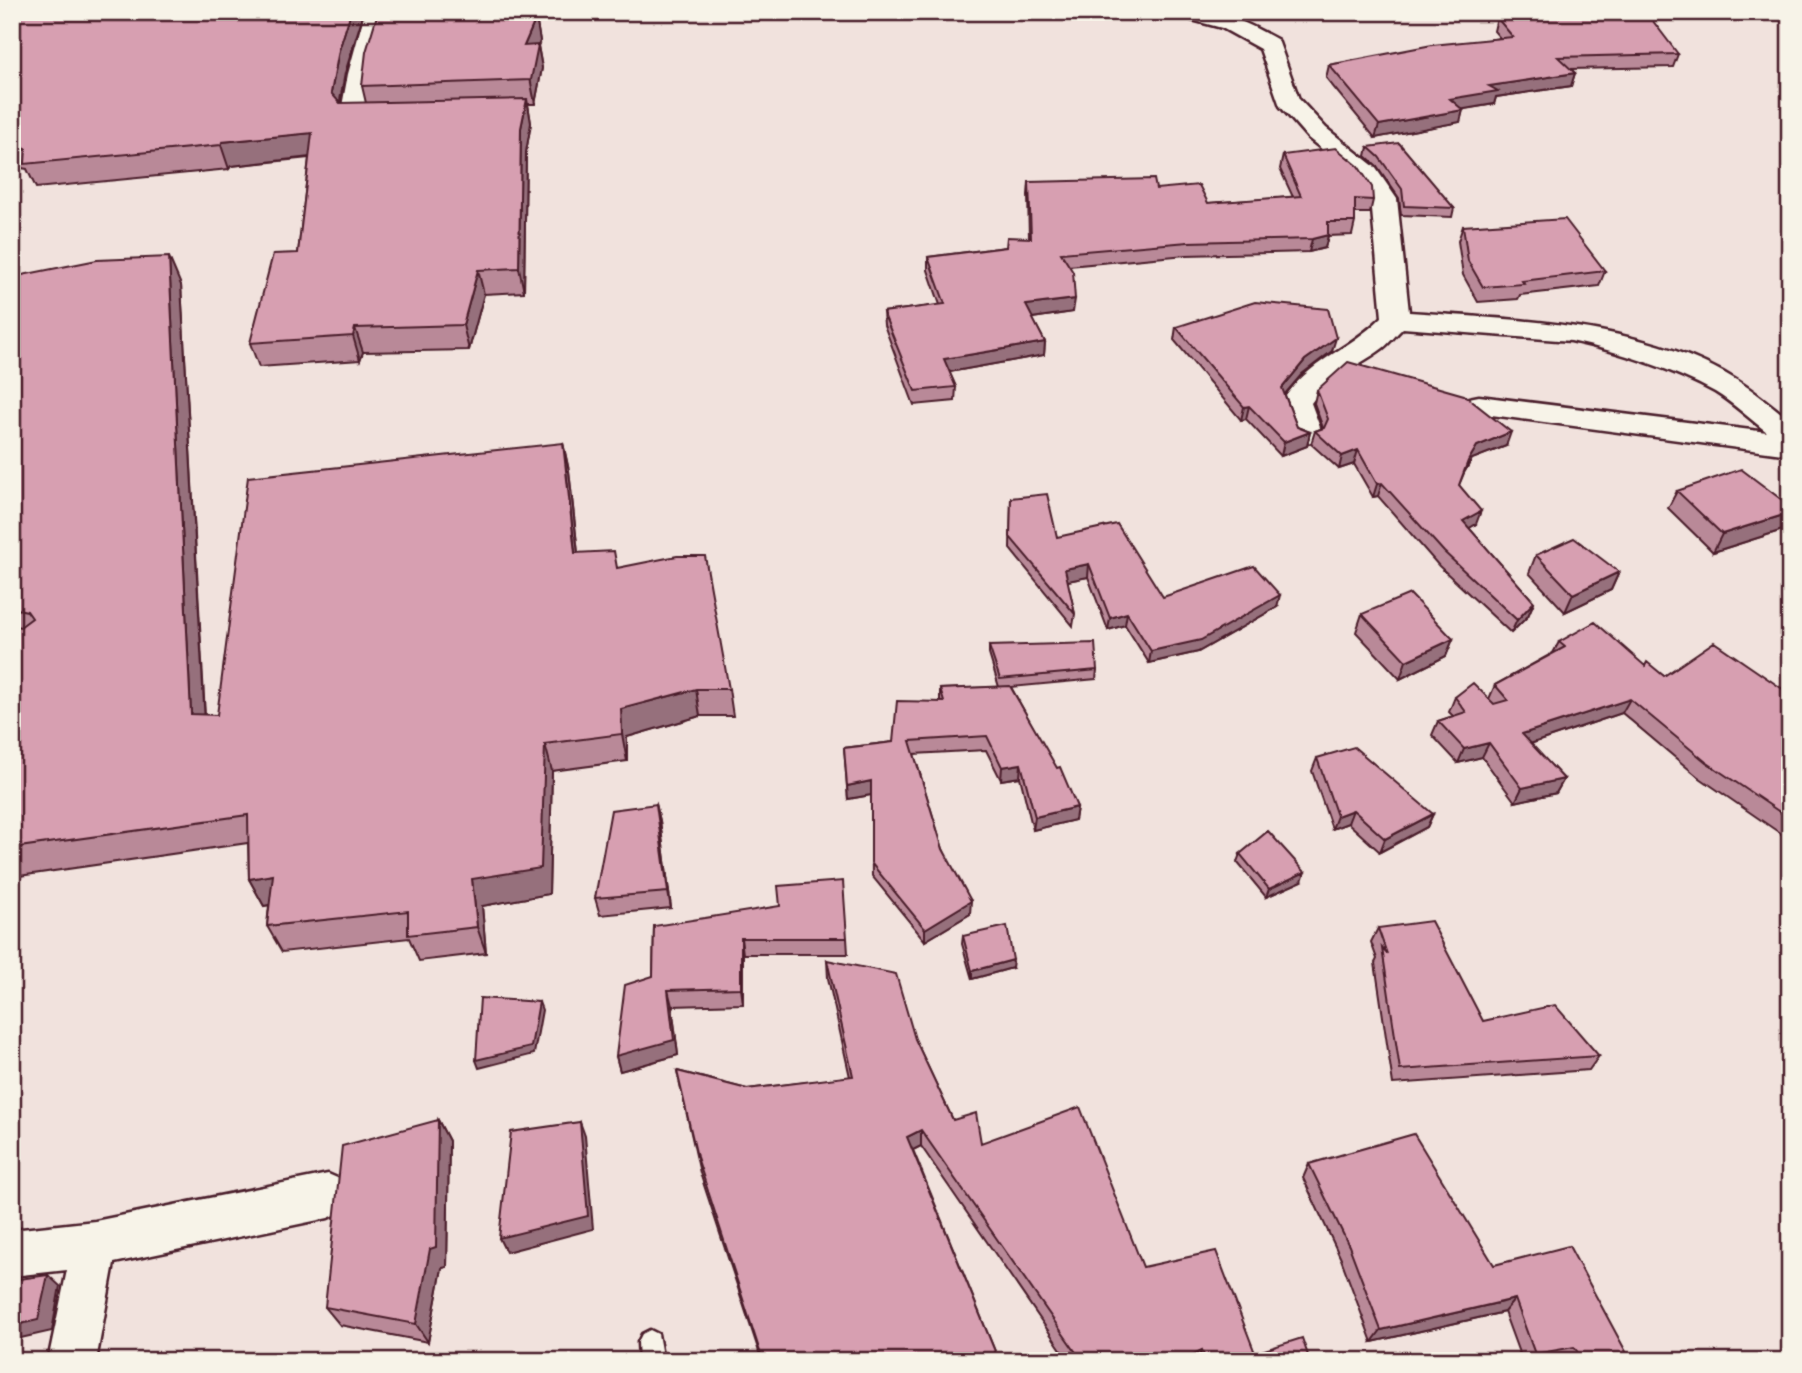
<svg xmlns="http://www.w3.org/2000/svg" width="1802" height="1373" viewBox="0 0 1802 1373" font-family="'Shantell Sans',sans-serif">
  <style>
    .lines { fill: none; stroke-linecap: round; stroke-linejoin: round }
    .lane-casing { stroke: #4a1f2b; stroke-width: 5 }
    .street-casing { stroke: #4a1f2b; stroke-width: 5 }
    .lane { fill: #f7f3e8; fill-rule: evenodd }
    .street { fill: #f7f3e8; fill-rule: evenodd }
    .wall { fill: #b98998; stroke: #4a1f2b; stroke-width: 2 }
    .shaded-wall { fill: #966f7c; stroke: #4a1f2b; stroke-width: 2 }
    .building { fill: #d79fb1; stroke: #4a1f2b; stroke-width: 2 }
  </style>
  <rect width="100%" height="100%" fill="#f1e2dd"/>
  <filter id="ink" filterUnits="userSpaceOnUse"><feTurbulence type="fractalNoise" baseFrequency=".0143" numOctaves="2"/><feDisplacementMap in="SourceGraphic" scale="14" xChannelSelector="R" yChannelSelector="G"/><feConvolveMatrix kernelMatrix="1 2 1 2 8 2 1 2 1" color-interpolation-filters="sRGB"/></filter>
  <g filter="url(#ink)">
    <g class="lines">
      <!-- lane casing -->
      <g class="lane-casing">
        <path id="lane" d="M650,1330L658,1334L663,1361H639L638,1342L642,1334Z"/>
      </g>
      <!-- street casing -->
      <g class="street-casing">
        <path id="street" d="M365,12H387L370,74L365,111L392,114L396,119L392,124C377,128 359,126 344,122L340,117L348,74Z
          M1178,12C1225,12 1238,18 1278,40L1299,99L1326,128L1375,167L1397,199L1409,312C1516,320 1644,322 1738,381C1756,392 1773,407 1790,420V455L1469,412L1464,405L1469,398L1479,396L1767,432C1750,419 1733,403 1715,392C1671,368 1620,352 1571,341L1403,328C1396,334 1390,343 1383,348C1355,369 1333,373 1311,403L1322,433L1318,440L1307,443L1296,440L1281,403C1310,358 1347,352 1382,317L1371,199L1357,177L1308,138L1280,106L1260,49L1222,28L1181,17Z
          M328,1174L344,1181L351,1196L344,1211L328,1218L114,1263L96,1361H48L67,1270L12,1276V1230L95,1221Z"/>
      </g>
      <!-- lane -->
      <use href="#lane" class="lane"/>
      <!-- street -->
      <use href="#street" class="street"/>
    </g>
    <!-- wall -->
    <path class="wall" d="M12,12H364L345,73L340,103H366L362,86L378,12H517L518,17L536,18L540,41L538,46L542,68L535,104H528L531,123L526,152L524,292L484,294L469,350L363,352L360,360L259,367L250,343L298,253L309,158L231,166L229,169L36,188L27,169L21,168L14,190H12Z
      M1497,18L1678,54L1673,67L1571,69L1575,73L1571,86L1496,97L1494,104L1463,109L1460,122L1375,138L1326,78L1329,65L1500,38L1494,31Z
      M1368,147L1454,208L1452,217L1401,215L1399,198L1377,166L1366,156Z
      M1283,155L1373,200L1370,213H1355V222L1352,235L1328,236L1325,248L1309,252L1186,255L1069,266L1073,312L1032,318L1045,342L1044,355L949,372L956,387L955,401L914,405L884,325L883,312L940,305L928,270V257L1006,247L1029,238L1028,195L1029,182L1156,189L1208,203L1293,197L1280,169Z
      M1463,226L1605,271L1599,286L1520,295L1518,299L1478,302L1463,275L1458,241Z
      M12,277L181,285L205,715H217L563,443L569,471L578,553L617,568L729,689L733,716H700L627,737V761L552,771L549,894L482,906L486,953L419,961L409,938L282,952L267,926L269,905L264,906L249,879L248,843L12,877Z
      M1176,327L1332,351L1302,374L1285,395L1297,427L1310,432L1307,446L1281,456L1246,419L1241,420L1174,340Z
      M1317,390L1506,446L1472,459L1464,473L1459,485L1476,524L1469,528L1534,602L1528,616L1511,633L1439,566L1378,496L1373,497L1354,464L1339,469L1311,444L1315,431L1323,428L1314,403Z
      M1677,491L1786,529L1713,552L1668,508Z
      M1011,498L1057,537L1163,597L1277,607L1198,652L1149,663L1125,625L1108,630L1088,577L1067,581L1075,614L1073,626L1010,549Z
      M1536,555L1619,572L1611,590L1565,612L1529,573Z
      M1362,614L1453,639L1446,656L1400,679L1356,632Z
      M1559,642L1645,666L1664,676L1790,694V840L1697,776L1622,713L1530,744L1564,779L1556,793L1515,802L1482,757L1458,763L1432,735L1438,721L1453,716L1449,712L1455,697L1489,699L1495,685L1553,653Z
      M989,646L1097,670L1096,679L1011,687L1077,807L1075,820L1033,830L1020,777L1001,780L986,750L914,754L943,849L970,914L925,941L872,876L871,795L848,799L844,748L893,742L940,702V689L999,687L989,654Z
      M1317,758L1433,814L1427,827L1380,852L1348,823L1332,829L1312,771Z
      M656,804L660,821L671,908L600,915L595,898Z
      M1240,854L1302,881L1266,897L1237,862Z
      M654,926L847,938L848,954H743V1004L672,1006L678,1055L620,1071L616,1056L653,976Z
      M1378,928L1483,1021L1599,1056L1589,1070L1393,1084L1375,963L1377,959L1371,942Z
      M963,936L1012,968L972,979L962,944Z
      M827,960L915,1039L953,1120L981,1143L1255,1353L1310,1361H1069L921,1146L913,1150L999,1361H762L700,1173L677,1071L747,1089L850,1077L828,978Z
      M438,1120L449,1141L447,1267L442,1268L428,1342L340,1325L325,1307Z
      M1309,1164L1494,1265L1631,1361H1563L1562,1359L1554,1361H1522L1504,1312L1372,1342L1341,1259L1303,1178Z"/>
    <!-- shaded-wall -->
    <path class="shaded-wall" d="M351,12H364L345,73L337,117L331,93L339,50Z
      M511,12H517L520,29L508,16Z
      M536,18L540,41L538,46L542,68L535,104L524,46Z
      M1575,73L1571,86L1496,97L1494,104L1447,112L1450,99L1489,86Z
      M527,99L531,123L526,152L524,292L519,268L521,128Z
      M1463,110L1460,122L1375,138L1379,125Z
      M312,133L319,156L231,166L229,169L221,145L222,142Z
      M12,149L21,168L14,190L12,187Z
      M1328,235L1325,248L1309,252L1312,239Z
      M169,257L181,285L206,742L191,714Z
      M478,270L484,294L469,350L463,325Z
      M1075,299L1073,312L1025,319L1026,305Z
      M355,328L363,352L360,360L353,336Z
      M1336,338L1332,351L1302,374L1279,401L1282,388L1305,360Z
      M1045,342L1044,355L944,373V359Z
      M1249,406L1246,419L1241,420L1244,407Z
      M1310,432L1307,446L1281,456L1284,442Z
      M1511,432L1506,446L1472,459L1463,474L1468,461L1477,446Z
      M563,443L569,471L581,581L575,553Z
      M1358,450L1354,464L1339,469L1342,456Z
      M1382,483L1378,496L1373,497L1377,484Z
      M1481,511L1476,524L1458,535L1463,521Z
      M1790,513V523L1786,529L1713,552L1722,534Z
      M1089,564L1088,577L1063,582L1065,569Z
      M1619,572L1611,590L1565,612L1573,594Z
      M1280,595L1277,607L1198,652L1149,663L1151,651Z
      M1534,602L1528,616L1511,633L1517,620Z
      M1127,613L1125,625L1108,630L1110,618Z
      M1453,639L1446,656L1400,679L1406,661Z
      M696,689L700,716L627,737V761L622,734L621,709Z
      M1630,699L1622,713L1515,749L1522,734Z
      M1489,743L1482,757L1458,763L1464,749Z
      M545,744L552,771L549,894L482,906L486,953L477,927L472,879Z
      M1021,764L1020,777L1001,780L1002,767Z
      M1564,779L1556,793L1515,802L1522,788Z
      M871,781V795L848,799L847,786Z
      M656,804L660,821L671,908L668,892Z
      M1077,807L1075,820L1033,830L1035,817Z
      M1353,810L1348,823L1332,829L1337,816Z
      M1433,814L1427,827L1380,852L1385,839Z
      M1305,872L1302,881L1266,897L1269,889Z
      M273,875L287,901L264,906L249,879Z
      M971,901L970,914L925,941V929Z
      M741,938L743,954V1004L741,988Z
      M1013,960L1012,968L972,979V971Z
      M668,990L672,1006L678,1055L620,1071L616,1056Z
      M539,1002L542,1010L534,1054L479,1068L476,1060Z
      M438,1120L449,1141L447,1267L442,1268L428,1342L416,1324Z
      M580,1122L585,1136L593,1229L506,1252L499,1238Z
      M921,1130V1146L907,1153V1137Z
      M48,1275L60,1286L52,1331L12,1340V1326Z
      M1515,1299L1504,1312L1372,1342L1381,1330Z
      M1202,1350L1198,1361H1180Z"/>
    <!-- building -->
    <path class="building" d="M12,12H351L339,50L331,93L340,103L527,99L521,128L519,268L478,270L463,325L355,328L353,336L250,343L273,254L298,253L312,133L222,142L221,145L25,164L26,148L12,145Z
      M378,12H511L508,16L536,18L524,46L538,45L531,80L362,86L366,52Z
      M1543,12H1646L1678,54L1558,57L1575,73L1489,86L1498,91L1450,99L1463,110L1379,125L1329,65L1432,45L1513,37L1497,18Z
      M1399,143L1454,208L1404,206L1402,189L1379,157L1368,147Z
      M1336,148L1358,166L1372,187L1373,200L1355,199V222H1328V235L1312,239L1188,242L1061,253L1073,272L1075,299L1026,305L1045,342L944,359L956,387L915,391L883,312L945,304L928,257L1006,247L1007,237L1031,238L1029,182L1154,179L1156,189L1199,185L1208,203L1301,196L1283,155Z
      M1565,219L1605,271L1522,281L1524,284L1483,287L1468,261L1463,226Z
      M169,257L191,714L217,715L248,477L563,443L575,553L614,551L617,568L677,556H705L729,689H696L621,709L622,734L545,744L541,868L472,879L477,927L408,935V911L267,926L273,875L249,879L248,815L12,848V625L20,627L32,618L27,611L12,608V277L97,260Z
      M1255,302L1328,309L1336,338L1305,360L1282,388L1297,427L1310,432L1284,442L1249,406L1244,407L1176,327Z
      M1348,362L1464,395L1511,432L1477,446L1468,461L1459,485L1481,511L1463,521L1534,602L1517,620L1444,552L1382,483L1377,484L1358,450L1342,456L1315,431L1324,428L1328,419L1317,390Z
      M1741,469L1790,506V513L1722,534L1677,491Z
      M1047,494L1057,537L1117,524L1163,597L1254,566L1280,595L1201,640L1151,651L1127,613L1110,618L1089,564L1065,569L1075,614L1010,537L1011,498Z
      M1574,538L1619,572L1573,594L1536,555Z
      M1410,594L1453,639L1406,661L1362,614Z
      M1595,622L1645,666L1647,662L1664,676L1714,642L1790,694V819L1706,762L1630,699L1522,734L1564,779L1522,788L1489,743L1464,749L1438,721L1466,712L1455,697L1473,683L1494,704L1508,700L1495,685L1565,647L1559,642Z
      M1095,643L1097,670L1000,679L989,646Z
      M1010,686L1057,768L1060,767L1077,807L1035,817L1021,764L1002,767L987,736L910,741L943,849L971,901L925,929L871,863V781L847,786L844,748L893,742L897,701L944,702L940,689Z
      M1354,747L1433,814L1385,839L1353,810L1337,816L1317,758Z
      M656,804L668,892L595,898L611,810Z
      M1268,831L1305,872L1269,889L1240,854Z
      M843,881L847,938H741V988L668,990L674,1040L616,1056L625,985L653,976L654,926L780,906L778,886Z
      M1431,921L1483,1021L1555,1005L1599,1056L1400,1070L1382,948L1387,954L1378,928Z
      M1007,926L1013,960L972,971L963,936Z
      M827,960L896,974L915,1039L953,1120L976,1113L981,1143L1080,1107L1143,1267L1216,1251L1255,1353L1302,1338L1310,1361H1206L1202,1350L1180,1361H1082L921,1130L907,1137L999,1361H763L697,1157L677,1071L747,1089L853,1076Z
      M480,998L539,1002L531,1047L476,1060Z
      M438,1120L436,1247L430,1249L416,1324L325,1307L342,1146Z
      M580,1122L588,1216L499,1238L511,1132Z
      M1414,1134L1494,1265L1569,1246L1631,1361H1584L1574,1347L1535,1354L1515,1299L1381,1330L1349,1246L1309,1164Z
      M48,1275L38,1320L12,1326V1280Z"/>
  </g>
  <!-- margin -->
  <rect width="1802" height="1373" fill="none" stroke="#f7f3e8" stroke-width="42"/>
  <rect x="21" y="21" width="1760" height="1331" fill="none" stroke="#4a1f2b" stroke-width="2.5" filter="url(#ink)"/>
</svg>
